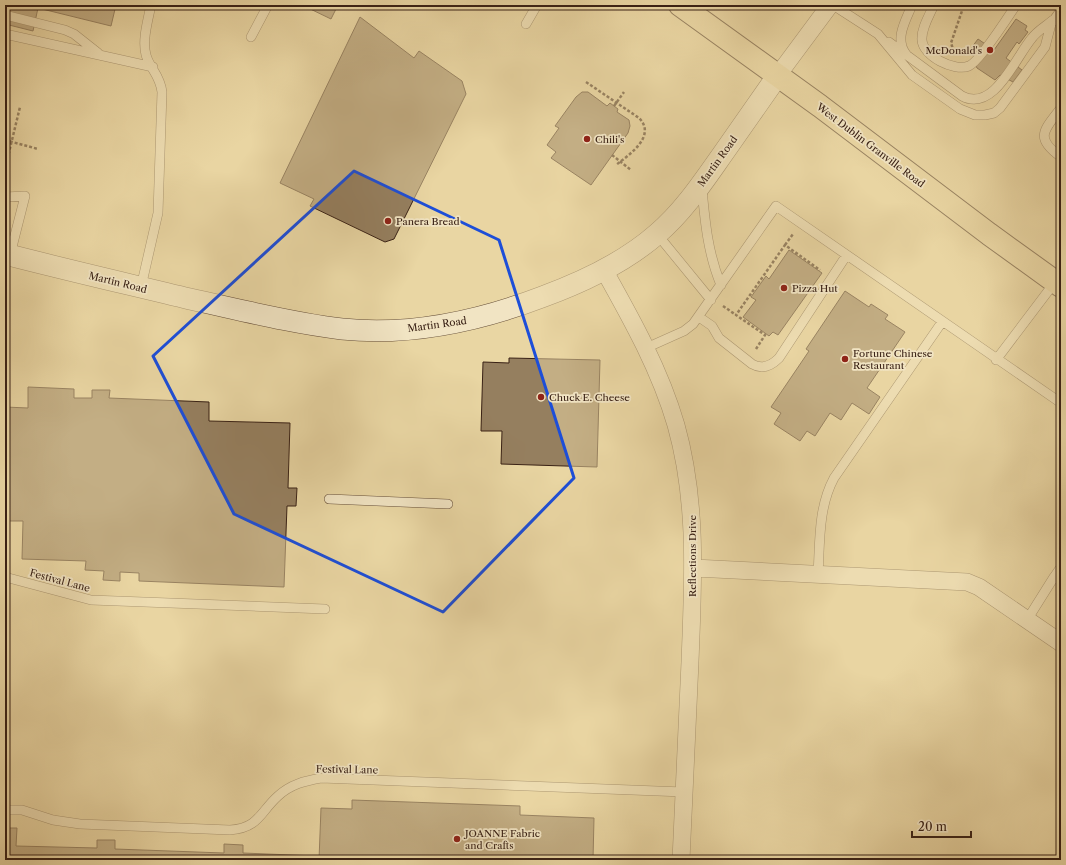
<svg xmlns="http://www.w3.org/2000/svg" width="1066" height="865" viewBox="0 0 1066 865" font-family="'Libre Caslon Text',serif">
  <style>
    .building { fill: #957f5f; stroke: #392115 }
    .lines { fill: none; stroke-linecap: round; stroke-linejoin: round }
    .service-casing { stroke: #654e38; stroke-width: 10 }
    .minor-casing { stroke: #654e38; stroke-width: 18 }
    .tertiary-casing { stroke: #654e38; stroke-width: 22 }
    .primary-casing { stroke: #392115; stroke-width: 24 }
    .path { stroke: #392115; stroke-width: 2.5; stroke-dasharray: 3 2; stroke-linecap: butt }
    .service { stroke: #f1e4c3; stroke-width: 9 }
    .minor { stroke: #f1e4c3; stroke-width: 17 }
    .tertiary { stroke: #f1e4c3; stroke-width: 21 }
    .primary { stroke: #e9d6a3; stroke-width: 22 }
    .marked { fill: none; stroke: #1d4ed8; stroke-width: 3; stroke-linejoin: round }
    .poi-dot { fill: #8f2418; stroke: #f1e4c3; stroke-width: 1.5 }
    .labels { text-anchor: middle; stroke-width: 3.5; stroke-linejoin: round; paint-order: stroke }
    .poi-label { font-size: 10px; fill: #392115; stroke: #f1e4c3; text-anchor: start }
    .street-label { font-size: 10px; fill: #392115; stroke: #f1e4c3 }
  </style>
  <rect width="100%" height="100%" fill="#e9d6a3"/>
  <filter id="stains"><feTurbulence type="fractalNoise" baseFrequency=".005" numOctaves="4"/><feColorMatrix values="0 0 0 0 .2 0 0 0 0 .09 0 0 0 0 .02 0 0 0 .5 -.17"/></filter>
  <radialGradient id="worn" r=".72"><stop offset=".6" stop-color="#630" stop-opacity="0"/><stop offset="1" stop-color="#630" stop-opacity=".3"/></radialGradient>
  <!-- building -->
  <path class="building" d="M5,5H116L111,26L38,8L33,31L5,24Z
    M302,5H338L331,19Z
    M360,17L414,58L419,51L462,81L466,94L394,239L385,242L310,206L314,199L280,183Z
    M1016,19L1027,26L1025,30L1028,32L1019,44L1017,42L1006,58L1022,70L1013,82L1000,75L995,80L977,68L976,66L980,60L969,53V51L978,39L994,50Z
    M582,92H588L607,106L610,103L618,109L617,112L629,120L630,126L628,133L591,185L551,158L556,152L547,145L559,128L555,126L576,97Z
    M789,250L822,273L778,335L773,332L769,336L743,317L756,300L751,297L766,276L769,279Z
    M845,291L869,307L871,304L888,315L885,319L905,332L867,388L880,397L869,414L852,403L841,420L830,413L815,436L807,431L800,441L774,424L781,413L771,407L809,351L806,349Z
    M509,358L600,360L597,467L501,464L502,431H481L483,362L509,363Z
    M28,387L74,389V398H92V390H110L109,398L209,402V421L290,423L288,488H297L296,506H287L284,587L139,581V573L120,572V581L103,580L104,571L85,570L86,561L22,559L23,521H5V407L28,408Z
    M352,800L520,806V815L594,818L593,860H319L321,808L352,809Z
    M5,828H17L16,846L97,848V840H115V849L224,853V844L243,845V853L316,856V860H5Z"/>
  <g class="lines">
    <!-- service casing -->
    <g class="service-casing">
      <path id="service" d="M833,5L878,34L912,75L960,109L975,115H985L994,113L1000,108L1045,47L1051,24L1061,10
        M934,5C929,16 921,29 922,40C923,56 954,72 969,66C980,61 1008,17 1016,5
        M5,15L65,30L74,34L98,53
        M526,24L537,5
        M5,34L153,67
        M251,37L268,5
        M889,42L962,96C994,113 1015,58 1032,38C1037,31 1046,26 1053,20
        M906,54C894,39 906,20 912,5
        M1061,108C1044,130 1034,138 1061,157
        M702,189C705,222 708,254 721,285
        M5,197L25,196L10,255
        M657,234L711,300
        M141,287L158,213L162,92C160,75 150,69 146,55C142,40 148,20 151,5
        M699,317L712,326L719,338L752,364C762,370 771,366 779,358L846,256
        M646,348L684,331L693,324L776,206L1061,403
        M996,360L1055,282
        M329,499L448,504
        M818,575C820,542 818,508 834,478L942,322
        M5,577L91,600L325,609
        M1054,577L1061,567
        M1027,620L1054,577L1061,581
        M5,810H22L53,820L80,824L230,830C259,828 260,812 278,796C291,784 305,781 321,778L684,792"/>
    </g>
    <!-- minor casing -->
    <g class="minor-casing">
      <path id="minor" d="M778,75L830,5
        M604,270C632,320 660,370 676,425C698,503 693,582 690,662C687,728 684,794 681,860
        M694,568L967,582L979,587L1061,643"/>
    </g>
    <!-- tertiary casing -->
    <g class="tertiary-casing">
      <path id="tertiary" d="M5,254C67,270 128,284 190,299C241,310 291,323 342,329C410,336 479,321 542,297C583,282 624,263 657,234C683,212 703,182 722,155C741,128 759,102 778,75"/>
    </g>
    <!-- primary casing -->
    <g class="primary-casing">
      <path id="primary" d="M680,5L820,106L989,234L1061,286"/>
    </g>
    <!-- path -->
    <path class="path" d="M954,52L951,43L964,5
      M586,82L639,118C657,136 629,155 616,165
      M614,106L624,92
      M5,140L38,149
      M612,155L631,170
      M5,169L20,107
      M785,245L793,234
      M723,306L736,315
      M756,349L765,335L736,315L785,245L820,270"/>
    <!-- service -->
    <use href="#service" class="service"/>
    <!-- minor -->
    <use href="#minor" class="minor"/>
    <!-- tertiary -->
    <use href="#tertiary" class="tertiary"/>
    <!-- primary -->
    <use href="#primary" class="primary"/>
  </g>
  <!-- marked area -->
  <path d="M0 0H1066V865H0ZM354,171L499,240L574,478L443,612L234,514L153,356Z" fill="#e9d6a3" fill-opacity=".55" fill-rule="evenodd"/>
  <path class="marked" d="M354,171L499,240L574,478L443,612L234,514L153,356Z"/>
  <!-- markers -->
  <g class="poi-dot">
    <circle cx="990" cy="50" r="4"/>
    <circle cx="587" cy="139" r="4"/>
    <circle cx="388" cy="221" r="4"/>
    <circle cx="784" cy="288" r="4"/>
    <circle cx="845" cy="359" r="4"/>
    <circle cx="541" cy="397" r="4"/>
    <circle cx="457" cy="839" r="4"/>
  </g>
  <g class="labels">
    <!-- poi labels -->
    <g class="poi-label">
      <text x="982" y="54" text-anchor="end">McDonald's</text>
      <text x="595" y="143">Chili's</text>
      <text x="396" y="225">Panera Bread</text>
      <text x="792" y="292">Pizza Hut</text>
      <text x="853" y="357">Fortune Chinese<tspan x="853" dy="12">Restaurant</tspan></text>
      <text x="549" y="401">Chuck E. Cheese</text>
      <text x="465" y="837">JOANNE Fabric<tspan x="465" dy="12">and Crafts</tspan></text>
    </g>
    <!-- street labels -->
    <g class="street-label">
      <text transform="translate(871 145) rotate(37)" y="4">West Dublin Granville Road</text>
      <text transform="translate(717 161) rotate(-54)" y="4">Martin Road</text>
      <text transform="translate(118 282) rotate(14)" y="4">Martin Road</text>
      <text transform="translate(437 324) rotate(-8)" y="4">Martin Road</text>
      <text transform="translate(692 556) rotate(-90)" y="4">Reflections Drive</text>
      <text transform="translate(60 580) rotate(15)" y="4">Festival Lane</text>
      <text transform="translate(347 769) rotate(1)" y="4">Festival Lane</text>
    </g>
  </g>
  <!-- margin -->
  <rect width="1066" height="865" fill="none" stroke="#e9d6a3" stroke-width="20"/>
  <rect x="6" y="6" width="1054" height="853" fill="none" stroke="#392115" stroke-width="2"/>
  <rect x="10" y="10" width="1046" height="845" fill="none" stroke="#392115"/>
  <!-- scale -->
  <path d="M912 831v6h59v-6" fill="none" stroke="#392115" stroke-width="2"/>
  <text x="918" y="831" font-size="12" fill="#392115" stroke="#f1e4c3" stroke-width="3" paint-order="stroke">20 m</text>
  <rect width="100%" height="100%" filter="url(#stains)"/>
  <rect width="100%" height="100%" fill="url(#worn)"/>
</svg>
